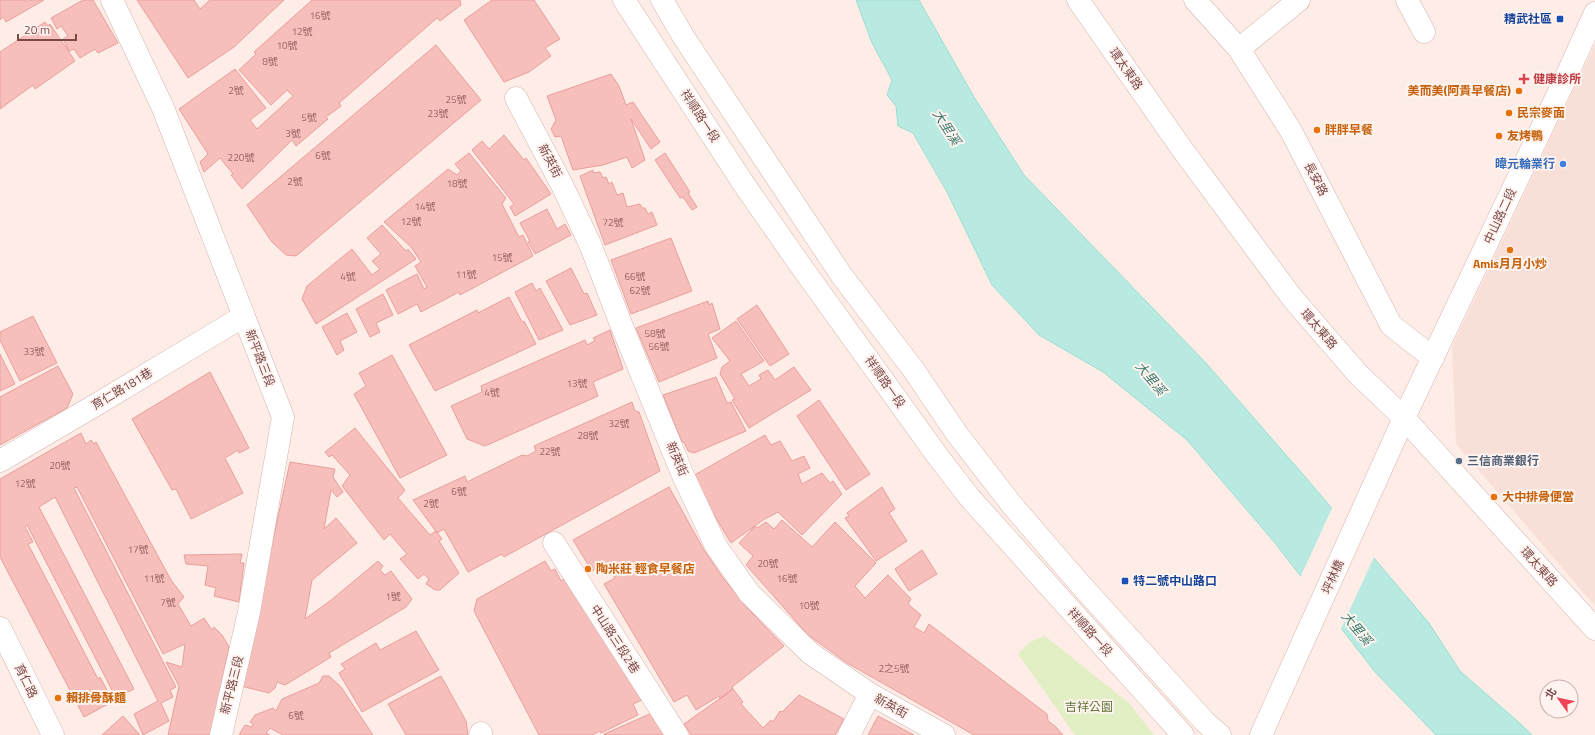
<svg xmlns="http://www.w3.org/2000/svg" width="1595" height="735" viewBox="0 0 1595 735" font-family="'Titillium Web','Noto Sans TC',sans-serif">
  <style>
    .residential { fill: #f8dfd7 }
    .green { fill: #e2eec3 }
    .water { fill: #b9eae1; stroke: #9eddd1 }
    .pier { fill: #feede7 }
    .building { fill: #f6bfbc; stroke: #ea9e9b }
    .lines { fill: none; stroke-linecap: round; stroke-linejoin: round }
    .street-casing { stroke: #d4b2ae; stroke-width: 23 }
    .secondary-casing { stroke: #dab2ad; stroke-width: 23 }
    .street { stroke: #fff; stroke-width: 22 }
    .secondary { stroke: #fff; stroke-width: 22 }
    .transit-dot { fill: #1a4fb4; stroke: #fff3ef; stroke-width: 1.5 }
    .health-dot { fill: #e0444e; stroke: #fff3ef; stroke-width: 1.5 }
    .food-dot { fill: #e8710a; stroke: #fff3ef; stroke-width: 1.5 }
    .shop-dot { fill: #3f7fe0; stroke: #fff3ef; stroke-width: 1.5 }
    .service-dot { fill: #5c6f8a; stroke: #fff3ef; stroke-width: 1.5 }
    .labels { text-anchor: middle; stroke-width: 4; stroke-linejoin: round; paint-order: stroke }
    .number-label { font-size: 10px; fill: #996665 }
    .transit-label { font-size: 12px; font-weight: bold; fill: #164399; stroke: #fff3ef; text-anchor: end }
    .street-label { font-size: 12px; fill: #7a4948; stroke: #fff3ef }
    .health-label { font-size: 12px; font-weight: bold; fill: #be3a42; stroke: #fff3ef; text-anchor: start }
    .food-label { font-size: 12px; font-weight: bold; fill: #c56008; stroke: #fff3ef; text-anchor: start }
    .shop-label { font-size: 12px; font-weight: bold; fill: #366cbe; stroke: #fff3ef; text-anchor: end }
    .service-label { font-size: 12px; font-weight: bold; fill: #4e5e75; stroke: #fff3ef; text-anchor: start }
    .park-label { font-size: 12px; fill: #5f753a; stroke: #fff3ef }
    .water-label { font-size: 13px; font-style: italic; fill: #38796e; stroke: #fff3ef }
  </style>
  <rect width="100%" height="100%" fill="#feede7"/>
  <!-- residential -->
  <path class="residential" d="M1595,44V606L1456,444L1452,347Z"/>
  <!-- green -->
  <path class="green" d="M1045,636L1130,704L1154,735H1075L1018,654L1030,642Z"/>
  <!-- water -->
  <path class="water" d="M856,0H919L974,97L1024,175L1206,363L1307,479L1429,623L1460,671L1523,726L1532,735H1436L1375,672L1275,543L1187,440L1103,372L1039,335L992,285L947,192L913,133L898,126L896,106L887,95L892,80L872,43Z"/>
  <!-- pier -->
  <path class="pier" d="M1333,506L1375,555L1340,631L1300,578Z"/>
  <!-- building -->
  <path class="building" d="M0,0H26L27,2L29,0H44L6,22L3,17L0,20Z
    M83,0H93L118,43L98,53L95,49L80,58L74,49L69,51L63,39L68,36L61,26L57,29L51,18Z
    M137,0H194L200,9L210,0H284L234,47L188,78Z
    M312,0H460L461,5L440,21L437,18L339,103L341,106L326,117L328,119L296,146L292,140L242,189L231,175L233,174L220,158L204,172L200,162L208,154L179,109L235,69L266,108L250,120L257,129L293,96L287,90L271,105L239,70L256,54L254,52Z
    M492,0H534L560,39L545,48L551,56L529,72L504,82L464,20Z
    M45,22L48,26L50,24L75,61L35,89L33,85L0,109V52Z
    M436,45L481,100L296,256L286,255L272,242L247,205Z
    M611,74L619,86L626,105L633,102L660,142L651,149L631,119L645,160L632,168L627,157L603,165L573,170L561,136L555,137L551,129L556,120L547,96Z
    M504,135L524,160L526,158L551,194L515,216L510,207L514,204L472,150L482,141L489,149Z
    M469,153L506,198L502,204L519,237L523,235L533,256L460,295L459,292L421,312L417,304L398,314L386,290L417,274L424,289L427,287L415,266L421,262L411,247L384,222L448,169L457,175L461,171L455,164Z
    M665,153L690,192L688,193L697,207L692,210L683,197L680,198L655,160Z
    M593,170V173L600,172L603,178L606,177L609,184L612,182L617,195L623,193L627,207L640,204L642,208H645L648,214L652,212L657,225L605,245L580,176Z
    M547,209L557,229L565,224L571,235L535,254L528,242L530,241L520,223Z
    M382,225L406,251L408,249L416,259L316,324L302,299L307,286L352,249L372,275L380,269L372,261L381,254L367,238Z
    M671,238L692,291L631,314L611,260Z
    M571,268L584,294L587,293L597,315L570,325L546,281Z
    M532,283L536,291L540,288L563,330L539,340L515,292Z
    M383,294L393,315L376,323L380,332L370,337L356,309Z
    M509,297L522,322L524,321L536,344L435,391L409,345L477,310L478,313Z
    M708,301L709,305L712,303L720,329L708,334L717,358L659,382L636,328Z
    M757,305L789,354L770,366L737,319Z
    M347,313L357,332L340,341L344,350L337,355L322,327Z
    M33,316L57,363L20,381L0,340V332Z
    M736,321L764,361L741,374L749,386L761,379L759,375L768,370L775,380L794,367L811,390L749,428L732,400L735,399L720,374L722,367L730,361L712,338Z
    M610,330L623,369L593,382L598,396L485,446L467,439L451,406L482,392L481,386L585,340L587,345L595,341L593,338Z
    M0,354L15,384L0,391Z
    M392,355L447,455L400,478L354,394L366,386L359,373Z
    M58,366L73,394L67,408L0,445V397Z
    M210,372L249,448L239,453L238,450L225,458L243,493L191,519L176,489L172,490L132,419Z
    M716,377L727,403L731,402L746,431L694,453L688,451L684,442H682L663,395Z
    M819,400L870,474L846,490L797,416Z
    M632,402L635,411L639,412L660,471L504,557L502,554L468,572L444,529L437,533L413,500L465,476L467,482L522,455L527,456L536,451L534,446Z
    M355,428L405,490L398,498L430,535L436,531L442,539L439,541L459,573L440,590H435L426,584L429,579L424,574L418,579L400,559L407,554L390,534L384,540L342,486L350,475L332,455L329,457L325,452Z
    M81,433L86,444L91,440L94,444L96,442L171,580L184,597L178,604L191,626L204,618L212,630L214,627L222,635L229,647L211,735H168L179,686L166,662L182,667L185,644L163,654L77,487L74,488L176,687L170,690L173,697L161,703L169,721L143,735L134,714L158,701L55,497L39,507L134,689L116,698L27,525L25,527L33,542L28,544L98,679L100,677L107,690L105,691L110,703L84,717L0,557V479Z
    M765,435L771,445L780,441L792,461L804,456L810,468L798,474L802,484L822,473L830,483L833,481L842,494L802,535L778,512L763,520L731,543L691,477Z
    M290,462L335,469L333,477L343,492L337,497L331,490L324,529L336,518L357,543L312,580L305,619L330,601L378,561L383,566L380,570L385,575L391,571L412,599L406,607L329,653L331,657L285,685L277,682L275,688L269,693L241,686Z
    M669,487L704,550L723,578L751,612L784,646L732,687L733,689L720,699L719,696L696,710L687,695L674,702L604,584L615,578L606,563L592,571L573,540Z
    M882,487L895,509L889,513L907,541L876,561L845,518L849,516L847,513Z
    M782,520L812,547L835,522L876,563L855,586L865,598L888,575L911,599L908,604L921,615L914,627L924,633L929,624L1047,714L1048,721L1056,727L1063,735H974L847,663L808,635L746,565L753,556L739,543L755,526L757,528L766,522L774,529Z
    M922,550L937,574L909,591L895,569Z
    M242,554L240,563H244L239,602L214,596L216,588L205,585L208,566L186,564L184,555Z
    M545,561L551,571L555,569L561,581L569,576L644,699L633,704L638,715L601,733L600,731L592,735H539L474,611L477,599Z
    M416,631L439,670L362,712L339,673L345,669L341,664L376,643L380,650Z
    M323,676H329L341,687L373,735H283L270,728L266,733L270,735H239L245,725L252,727L253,724L250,722L255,715L273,708L276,711L282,699L319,683Z
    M441,676L466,721L468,735H406L388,704Z
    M733,689L743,702L741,704L763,728L771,720L773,722L780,711L782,712L799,695L844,719L835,735H691L684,724Z
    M652,713L666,735H604V734Z
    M123,716L140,735H102Z
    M878,716L914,735H868Z"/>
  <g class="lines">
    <!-- street casing -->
    <g class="street-casing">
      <path id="street" d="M112,0L163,108L283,417L249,612L221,735
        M1078,0L1182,149L1293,299L1358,374L1404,418L1595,629
        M1195,0L1239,49L1291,131L1391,325L1433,358
        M1407,0L1424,32
        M1239,49L1299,0
        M516,98L562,185L590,244L621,324L682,473L716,546L749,593L810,653L870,694L944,735
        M0,461L94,406L244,316
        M554,543L677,735
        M0,628L53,735
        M480,735L481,733
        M849,735L870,694"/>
    </g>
    <!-- secondary casing -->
    <g class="secondary-casing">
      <path id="secondary" d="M624,0L743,183L798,262L939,458L970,498L1183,735
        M662,0L683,36L714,83L842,276L913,369L957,434L1012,505L1080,584L1205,722L1220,735
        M1261,735L1404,418L1566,77L1595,13"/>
    </g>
    <!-- street -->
    <use href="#street" class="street"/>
    <!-- secondary -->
    <use href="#secondary" class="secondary"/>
  </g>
  <!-- markers -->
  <g class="transit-dot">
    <rect x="1556" y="15" width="8" height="8" rx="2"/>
    <rect x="1121" y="577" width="8" height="8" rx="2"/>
  </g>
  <path class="health-dot" d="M1522 73h4v4h4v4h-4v4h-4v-4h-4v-4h4z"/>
  <g class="food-dot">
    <circle cx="1519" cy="91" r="4"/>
    <circle cx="1509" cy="113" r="4"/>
    <circle cx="1317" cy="130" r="4"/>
    <circle cx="1499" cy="136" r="4"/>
    <circle cx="1510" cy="250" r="4"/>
    <circle cx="1494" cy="497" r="4"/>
    <circle cx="588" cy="569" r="4"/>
    <circle cx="58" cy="698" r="4"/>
  </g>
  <circle class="shop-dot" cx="1563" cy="164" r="4"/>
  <circle class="service-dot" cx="1459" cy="461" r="4"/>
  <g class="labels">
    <!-- number labels -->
    <g class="number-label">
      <text x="320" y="19">16號</text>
      <text x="302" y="35">12號</text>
      <text x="287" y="49">10號</text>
      <text x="270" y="65">8號</text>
      <text x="236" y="94">2號</text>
      <text x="456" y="103">25號</text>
      <text x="438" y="117">23號</text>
      <text x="309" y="121">5號</text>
      <text x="293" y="137">3號</text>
      <text x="323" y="159">6號</text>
      <text x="241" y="161">220號</text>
      <text x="295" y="185">2號</text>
      <text x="457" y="187">18號</text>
      <text x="425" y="210">14號</text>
      <text x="411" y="225">12號</text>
      <text x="613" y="226">72號</text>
      <text x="502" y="261">15號</text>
      <text x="466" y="278">11號</text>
      <text x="348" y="280">4號</text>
      <text x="635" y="280">66號</text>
      <text x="640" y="294">62號</text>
      <text x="655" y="337">58號</text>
      <text x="659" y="350">56號</text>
      <text x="34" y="355">33號</text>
      <text x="577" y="387">13號</text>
      <text x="492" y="396">4號</text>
      <text x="619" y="427">32號</text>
      <text x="588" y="439">28號</text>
      <text x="550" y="455">22號</text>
      <text x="60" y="469">20號</text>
      <text x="25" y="487">12號</text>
      <text x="459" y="495">6號</text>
      <text x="431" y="507">2號</text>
      <text x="138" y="553">17號</text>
      <text x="768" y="567">20號</text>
      <text x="154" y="582">11號</text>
      <text x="787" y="582">16號</text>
      <text x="393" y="600">1號</text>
      <text x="168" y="606">7號</text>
      <text x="809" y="609">10號</text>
      <text x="894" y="672">2之5號</text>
      <text x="296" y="719">6號</text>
    </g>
    <!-- transit labels -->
    <g class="transit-label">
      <text x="1552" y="23">精武社區</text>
      <text x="1133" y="585" text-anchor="start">特二號中山路口</text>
    </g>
    <!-- street labels -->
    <g class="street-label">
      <text transform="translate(1126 69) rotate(55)" y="4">環太東路</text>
      <text transform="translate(700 116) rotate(57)" y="4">祥順路一段</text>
      <text transform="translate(550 161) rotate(62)" y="4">新英街</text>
      <text transform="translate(1316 179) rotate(62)" y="4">長安路</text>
      <text transform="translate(1500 216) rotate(-65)" y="4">中山路二段</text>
      <text transform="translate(1319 329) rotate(49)" y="4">環太東路</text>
      <text transform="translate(260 358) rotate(69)" y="4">新平路三段</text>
      <text transform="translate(885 382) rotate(55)" y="4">祥順路一段</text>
      <text transform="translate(122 389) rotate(-31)" y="4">育仁路181巷</text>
      <text transform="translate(677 459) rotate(67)" y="4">新英街</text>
      <text transform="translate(1539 567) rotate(48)" y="4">環太東路</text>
      <text transform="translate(1333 577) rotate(-66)" y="4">坪林橋</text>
      <text transform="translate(1090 632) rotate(48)" y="4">祥順路一段</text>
      <text transform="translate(615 639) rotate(57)" y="4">中山路三段2巷</text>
      <text transform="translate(26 681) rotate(64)" y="4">育仁路</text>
      <text transform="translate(232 685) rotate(-76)" y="4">新平路三段</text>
      <text transform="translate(891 706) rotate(29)" y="4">新英街</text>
    </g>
    <!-- health labels -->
    <g class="health-label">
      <text x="1533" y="83">健康診所</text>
    </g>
    <!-- food labels -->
    <g class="food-label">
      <text x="1511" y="95" text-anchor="end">美而美(阿貴早餐店)</text>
      <text x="1517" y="117">民宗麥面</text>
      <text x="1325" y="134">胖胖早餐</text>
      <text x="1507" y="140">友烤鴨</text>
      <text x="1510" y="268" text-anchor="middle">Amis月月小炒</text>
      <text x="1502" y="501">大中排骨便當</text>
      <text x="596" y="573">陶米莊 輕食早餐店</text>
      <text x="66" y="702">賴排骨酥麵</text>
    </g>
    <!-- shop labels -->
    <g class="shop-label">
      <text x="1555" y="168">暐元輪業行</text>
    </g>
    <!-- service labels -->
    <g class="service-label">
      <text x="1467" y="465">三信商業銀行</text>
    </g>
    <!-- park labels -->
    <g class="park-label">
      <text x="1089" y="711">吉祥公園</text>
    </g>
    <!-- water labels -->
    <g class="water-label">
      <text transform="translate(947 127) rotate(57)" y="5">大里溪</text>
      <text transform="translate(1151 378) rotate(50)" y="5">大里溪</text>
      <text transform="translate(1357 628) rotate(50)" y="5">大里溪</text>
    </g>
  </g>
  <!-- north arrow -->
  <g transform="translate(1559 699) rotate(303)"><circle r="19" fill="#fff3ef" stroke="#caafac"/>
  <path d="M0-3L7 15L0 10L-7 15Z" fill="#f14256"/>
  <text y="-6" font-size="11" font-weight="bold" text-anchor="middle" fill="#7a4948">北</text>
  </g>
  <!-- scale -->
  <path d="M18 34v6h58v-6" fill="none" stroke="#7a4948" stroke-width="2"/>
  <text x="24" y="34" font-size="12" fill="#7a4948" stroke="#fff3ef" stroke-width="3" paint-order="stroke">20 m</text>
</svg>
